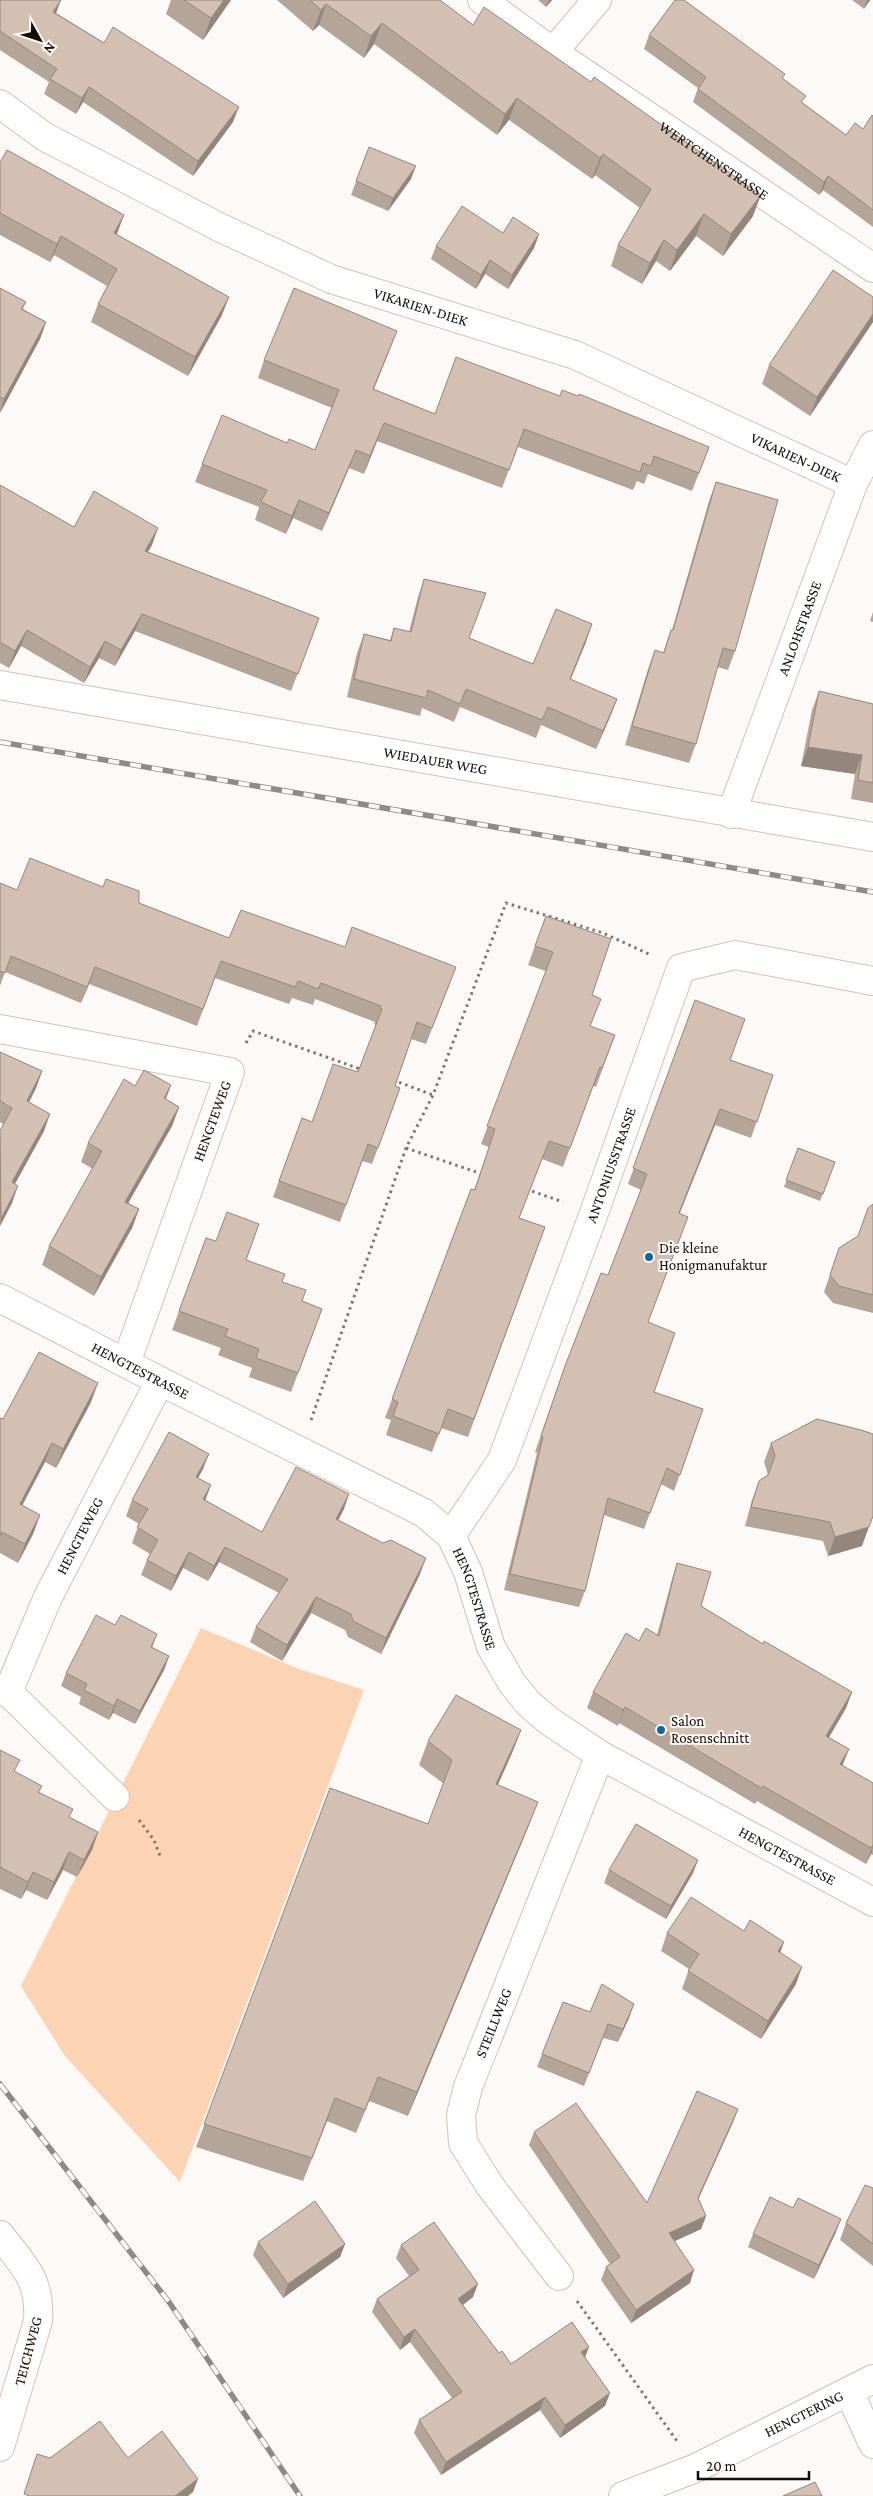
<svg xmlns="http://www.w3.org/2000/svg" width="873" height="2496" viewBox="0 0 873 2496" font-family="'Crimson Pro',serif">
  <style>
    .green { fill: #fdd4b3 }
    .lines { fill: none; stroke-linecap: round; stroke-linejoin: round }
    .minor-casing { stroke: #d4c1b3; stroke-width: 30 }
    .path { stroke: #7d7874; stroke-width: 3; stroke-dasharray: 2.5 4; stroke-linecap: butt }
    .minor { stroke: #fff; stroke-width: 28 }
    .rail-casing { stroke: #8f8a86; stroke-width: 5.5 }
    .rail { stroke: #fdf9f6; stroke-width: 4; stroke-dasharray: 11; stroke-linecap: butt }
    .wall { fill: #b5a599 }
    .shaded-wall { fill: #94867d }
    .building { fill: #d3c0b2; stroke: #94867d }
    .poi-dot { fill: #106898; stroke: #fdf9f6; stroke-width: 2 }
    .labels { text-anchor: middle; stroke-width: 4; stroke-linejoin: round; paint-order: stroke }
    .street-label { font-size: 15px; fill: #140e09; stroke: #fdf9f6 }
    .poi-label { font-size: 15px; fill: #140e09; stroke: #fdf9f6; text-anchor: start }
  </style>
  <rect width="100%" height="100%" fill="#fdf9f6"/>
  <!-- green -->
  <path class="green" d="M201,1628L299,1669L364,1690L180,2182L65,2056L21,1986Z"/>
  <g class="lines">
    <!-- minor casing -->
    <g class="minor-casing">
      <g id="minor">
        <path id="s1" d="M482,0L553,52L873,268"/>
        <path d="M553,52L597,0"/>
        <path id="s2" d="M0,104L45,137L221,228L331,279L575,355L853,484"/>
        <path id="s3" d="M0,685L873,837"/>
        <path id="s4" d="M731,814L853,484L873,445"/>
        <path d="M0,1029L230,1072L126,1363"/>
        <path id="s5" d="M0,1298L160,1381L424,1513L451,1536L468,1572L491,1647L512,1683L528,1703L549,1721L600,1755L873,1902"/>
        <path id="s6" d="M451,1536L502,1460L594,1213L681,968L735,955L873,981"/>
        <path d="M0,1690L8,1692L115,1797"/>
        <path id="s7" d="M8,1692L48,1597L160,1381"/>
        <path d="M0,2235C24,2266 41,2280 38,2321L0,2447"/>
        <path id="s8" d="M559,2276L490,2186L463,2143L461,2115L468,2087L600,1755"/>
        <path d="M849,2392L873,2444"/>
        <path id="s9" d="M623,2496L696,2468L873,2379"/>
      </g>
    </g>
    <!-- path -->
    <path class="path" d="M246,1043L253,1031L363,1070
      M393,1080L433,1095
      M406,1148L482,1174
      M526,1189L563,1202
      M311,1420L406,1148L433,1095L506,903L603,933L651,955
      M139,1820L154,1840L160,1856
      M577,2301L677,2441"/>
    <!-- minor -->
    <use href="#minor" class="minor"/>
    <!-- rail casing -->
    <g class="rail-casing">
      <path id="rail" d="M0,742L873,892
        M0,2084L169,2302L300,2496"/>
    </g>
    <!-- rail -->
    <use href="#rail" class="rail"/>
  </g>
  <!-- wall -->
  <path class="wall" d="M0,0L56,13L233,122L193,176L83,102L76,114L44,94L49,82L0,50Z
    M171,0H231L203,40L166,14Z
    M277,0H440L473,25L753,216L723,256L696,236L670,271L656,261L642,284L611,266L618,245L640,208L595,175L592,179L509,120L497,135L374,44L364,58L319,25L313,31Z
    M538,0H552L546,7Z
    M852,0H870L864,9Z
    M649,35L783,79L803,103L846,135L863,129L873,116V227L823,190L819,195L693,102L698,88L644,49Z
    M369,147L411,179L388,211L351,195Z
    M0,162L117,235L222,315L188,376L91,322L98,304L107,286L54,255L50,262L0,235Z
    M503,233L539,234L534,248L508,289L485,274L476,289L431,259L436,246Z
    M0,288L26,302L23,309L46,322L40,339L0,413Z
    M873,297V322L810,416L762,384L769,365Z
    M390,349L374,389L435,414L560,396L709,447L692,491L648,474L644,484L637,481L633,490L518,447L502,488L377,441L364,474L349,468L322,531L293,518L286,534L255,520L259,507L195,482L202,464L287,443L315,450L332,408L258,378L264,360Z
    M716,482L735,651L728,670L717,667L696,744L689,763L625,745L648,669L655,650L663,653L671,630H672L709,501Z
    M0,485L74,527L152,545L147,552L319,618L291,691L135,631L115,666L99,658L84,683L21,646L9,668L0,663Z
    M424,579L486,593L469,638L533,664L586,642L570,680L617,699L610,717L596,749L541,725L536,738L460,707L454,722L422,708L420,716L347,697L357,653L364,634L390,640L394,628L409,632L418,597Z
    M873,612V622L870,621Z
    M819,691L873,704V803L851,799L855,774L801,766L812,710Z
    M106,879L139,903L229,938L450,983L426,1044L411,1039L395,1086L400,1088L372,1164L362,1161L340,1222L273,1197L302,1118L312,1122L358,1072L376,1025L374,1024L375,1022L315,999L313,1005L292,998L289,1004L215,978L197,1026L89,984L81,1003L5,972L0,986V883L17,890L103,887Z
    M546,916L592,995L590,1026L615,1035L596,1087L593,1086L563,1167L542,1159L519,1218L545,1227L468,1437L441,1428L432,1452L386,1435L391,1420L385,1418L471,1189L474,1190L489,1147L481,1144L546,971L528,965Z
    M695,1000L730,1060L773,1075L751,1138L715,1125L680,1213L648,1322L654,1392L703,1409L674,1491L661,1484L644,1529L604,1515L585,1591L579,1607L504,1590L537,1453L535,1452L565,1366L608,1275L641,1190L628,1184Z
    M0,1052L42,1071L36,1088L29,1102L44,1131L15,1184L12,1203L0,1226V1131L3,1124L0,1122Z
    M135,1086L166,1099L179,1107L172,1126L128,1203L139,1209L132,1228L94,1296L42,1265L49,1246L93,1169L81,1162L88,1143Z
    M798,1148L835,1162L820,1201L784,1187Z
    M873,1204V1313L833,1303L824,1292L839,1248L858,1236Z
    M206,1238L246,1260L282,1282L302,1301L322,1309L291,1392L249,1377L252,1368L218,1355L221,1348L172,1330Z
    M91,1402L56,1468L45,1462L22,1505L40,1515L33,1534L18,1563L0,1553V1418L3,1419Z
    M771,1443L862,1546L828,1556L823,1541L745,1526L752,1500L759,1481L768,1475L764,1462Z
    M203,1469L198,1478L205,1500L262,1532L344,1509L338,1520L420,1574L381,1654L348,1637L345,1630L311,1613L282,1661L250,1642L256,1627L279,1593L219,1562L208,1581L183,1568L171,1591L141,1575L147,1560L150,1554L132,1543L139,1524L126,1516L132,1500Z
    M677,1563L701,1606L763,1644L852,1692L846,1708L829,1737L843,1764L842,1766L873,1783V1855L871,1854L866,1864L757,1801L755,1804L619,1723L618,1726L587,1708L593,1692L639,1641L657,1635L672,1579Z
    M115,1625L157,1634L152,1648L169,1656L164,1670L135,1724L113,1713L109,1720L79,1704L81,1697L61,1686L66,1673Z
    M521,1730L512,1753L498,1785L529,1825L408,2116L369,2101L356,2133L327,2121L303,2181L196,2147L330,1788L428,1824L444,1784L419,1765L428,1741Z
    M0,1750L15,1772L42,1786L39,1792L70,1818L98,1832L92,1850L77,1877L63,1870L47,1900L26,1890L21,1899L0,1889Z
    M609,1870L693,1873L666,1919L604,1883Z
    M744,1931L780,1953L796,1984L761,2039L682,1989L689,1969L661,1951L667,1933Z
    M590,2012L629,2018L618,2042L603,2038L584,2086L537,2067L542,2054Z
    M738,2109L733,2122L698,2199L706,2216L701,2229L675,2241L690,2283L631,2323L601,2280L606,2267L610,2264L529,2145L534,2132L647,2203Z
    M873,2188V2266L840,2240L846,2223Z
    M836,2232L814,2279L748,2247L753,2234Z
    M258,2242L345,2244L340,2257L283,2298L253,2255Z
    M401,2245L473,2297L463,2305L499,2353L511,2364L585,2357L605,2406L560,2438L540,2410L441,2475L414,2433L419,2420L452,2398L410,2342L400,2350L372,2312L377,2299L409,2276L396,2258Z"/>
  <!-- shaded-wall -->
  <path class="shaded-wall" d="M61,0L55,16L53,12Z
    M224,0H231L203,40L211,18Z
    M549,0H552L546,7Z
    M867,0H870L864,9Z
    M326,4L319,25L313,31L321,10Z
    M382,23L374,44L364,58L371,36Z
    M89,87L83,102L76,114L82,98Z
    M517,98L509,120L497,135L505,114Z
    M239,107L233,122L193,176L198,161Z
    M603,154L595,175L592,179L600,158Z
    M416,166L411,179L388,211L393,198Z
    M828,176L823,190L819,195L824,182Z
    M761,195L753,216L723,256L731,234Z
    M704,214L696,236L670,271L677,250Z
    M124,215L117,234L107,252L114,233Z
    M539,234L534,248L508,289L512,275Z
    M61,236L54,255L50,262L57,244Z
    M664,240L656,261L642,284L650,263Z
    M490,260L485,274L476,289L481,275Z
    M229,297L222,315L188,376L195,357Z
    M873,314V322L810,416L817,397Z
    M46,322L40,339L0,413L4,399Z
    M397,331L390,349L366,407L373,389Z
    M384,423L377,441L364,474L370,456Z
    M356,450L349,468L322,531L329,513Z
    M299,500L293,518L286,534L292,516Z
    M158,528L152,545L139,568L145,551Z
    M142,614L135,631L115,666L121,650Z
    M592,624L586,642L563,698L570,679Z
    M27,630L21,646L9,668L15,651Z
    M105,641L99,658L84,683L90,667Z
    M617,699L610,717L596,749L603,731Z
    M808,747L862,755L855,774L801,766Z
    M95,967L89,984L81,1003L87,987Z
    M42,1071L36,1088L21,1118L27,1101Z
    M171,1085L164,1104V1098Z
    M179,1107L172,1126L118,1221L125,1202Z
    M720,1109L715,1125L673,1229L679,1213Z
    M50,1114L44,1131L6,1200L12,1182Z
    M18,1186L12,1203L0,1226L1,1219Z
    M139,1209L132,1228L94,1296L101,1277Z
    M98,1383L91,1402L56,1468L63,1449Z
    M52,1443L45,1462L13,1523L20,1504Z
    M209,1454L203,1469L190,1492L196,1477Z
    M211,1485L205,1501L203,1499Z
    M349,1494L344,1509L331,1534L336,1519Z
    M40,1515L33,1534L18,1563L25,1544Z
    M869,1527L862,1546L828,1556L835,1537Z
    M225,1547L219,1562L208,1581L214,1566Z
    M189,1552L183,1568L171,1591L176,1576Z
    M426,1558L420,1574L381,1654L386,1638Z
    M316,1597L311,1613L282,1661L287,1645Z
    M169,1656L164,1670L135,1724L140,1711Z
    M852,1692L846,1708L821,1751L826,1736Z
    M117,1699L113,1713L109,1720L114,1706Z
    M625,1707L619,1723L618,1726L623,1710Z
    M521,1730L512,1753L487,1808L496,1784Z
    M849,1749L843,1764L834,1780L840,1764Z
    M538,1802L529,1825L408,2116L417,2092Z
    M98,1832L92,1850L77,1877L84,1860Z
    M873,1845V1847L871,1854L866,1864Z
    M69,1852L63,1870L47,1900L54,1882Z
    M698,1860L693,1873L666,1919L671,1906Z
    M33,1872L26,1890L21,1899L28,1882Z
    M784,1942L778,1959V1951Z
    M802,1967L796,1984L761,2039L768,2021Z
    M634,2004L629,2018L618,2042L623,2029Z
    M378,2077L369,2101L356,2133L365,2110Z
    M335,2098L327,2121L303,2181L312,2158Z
    M738,2109L733,2122L693,2211L698,2198Z
    M706,2216L701,2229L664,2246L669,2233Z
    M841,2219L836,2232L814,2279L819,2265Z
    M345,2244L340,2257L283,2298L288,2284Z
    M694,2270L690,2283L631,2323L636,2310Z
    M478,2284L473,2297L453,2312L458,2299Z
    M415,2329L410,2342L400,2350L404,2337Z
    M589,2347L584,2360L581,2352Z
    M610,2393L605,2406L560,2438L565,2425Z
    M545,2397L540,2410L441,2475L446,2462Z
    M198,2479L193,2492L188,2496H175Z"/>
  <!-- building -->
  <path class="building" d="M0,0H61L53,12L104,43L113,27L239,107L198,161L89,87L82,98L50,79L57,69L0,31Z
    M184,0H224L211,18Z
    M310,0H440L473,25L484,7L591,82L594,77L761,195L731,234L704,214L677,250L664,240L650,263L618,245L651,189L603,154L600,158L517,98L505,114L382,23L371,36L326,4L321,10Z
    M675,0H684L785,74L782,78L806,96L801,102L846,135L855,123L863,129L872,115L873,116V210L828,176L824,182L698,89L706,77L649,35Z
    M369,147L416,166L393,198L356,181Z
    M7,150L124,215L114,233L229,297L195,357L98,304L117,269L61,236L57,244L0,213V162Z
    M462,206L503,233L513,217L539,234L512,275L490,260L481,275L436,246Z
    M833,270L873,297V314L817,397L769,365Z
    M0,288L26,302L21,309L46,322L4,399L0,397Z
    M294,288L397,331L373,389L435,414L456,357L560,396L562,390L578,396L579,394L709,447L699,473L654,456L651,466L643,463L640,472L524,429L509,470L384,423L370,456L356,450L329,513L299,500L292,516L261,502L267,490L202,464L222,415L287,443L289,439L315,450L339,390L264,360Z
    M716,482L778,500L735,651L723,648L696,744L632,726L655,650L664,653L671,630H673Z
    M0,485L74,527L94,491L158,528L145,551L319,618L298,674L142,614L121,650L105,641L90,667L27,630L15,651L0,642Z
    M424,579L486,593L469,638L533,664L556,609L592,624L570,679L617,699L603,731L548,707L542,720L466,689L460,704L428,690L426,698L354,679L364,634L391,641L394,628L411,632Z
    M819,691L873,704V783L858,780L862,755L808,747Z
    M30,858L103,887L106,879L139,891V903L229,938L241,910L345,947L352,927L456,967L432,1028L417,1022L395,1086L400,1088L378,1148L368,1144L346,1205L279,1181L302,1118L312,1122L333,1064L358,1072L382,1009L380,1008L381,1006L321,983L318,989L298,981L295,987L221,961L203,1009L95,967L87,987L11,956L5,973L0,971V883L17,890Z
    M546,916L611,939L592,995L601,999L590,1026L615,1035L602,1068L600,1067L570,1148L549,1141L519,1218L545,1227L474,1419L448,1409L439,1434L393,1416L398,1402L392,1399L471,1189L475,1190L495,1129L487,1126L553,952L535,946Z
    M695,1000L745,1019L730,1060L773,1075L757,1122L720,1109L679,1213L688,1217L648,1322L675,1333L654,1392L703,1409L680,1475L667,1468L650,1513L608,1498L585,1591L510,1574L543,1437L541,1436L565,1366L601,1273L608,1275L647,1174L633,1168Z
    M0,1052L42,1071L27,1101L50,1114L12,1182L18,1186L1,1219L0,1131L12,1108L0,1101Z
    M144,1070L171,1085L164,1098L179,1107L125,1202L139,1209L101,1277L49,1246L102,1151L88,1143L124,1079L135,1086Z
    M798,1148L835,1162L823,1194L786,1180Z
    M873,1204V1295L839,1286L830,1275L839,1248L858,1236L868,1208Z
    M227,1212L259,1224L246,1260L285,1274L282,1282L306,1290L302,1301L322,1309L298,1373L256,1358L259,1349L225,1336L228,1329L179,1311L206,1238L216,1241Z
    M39,1352L98,1383L63,1449L52,1443L20,1504L40,1515L25,1544L2,1532L0,1536V1418L3,1419Z
    M817,1419L861,1430L873,1434V1516L869,1527L835,1537L830,1522L751,1507L759,1481L768,1475L775,1456L771,1443Z
    M169,1432L209,1454L196,1477L211,1485L203,1499L262,1532L296,1467L349,1494L336,1519L383,1543L391,1540L426,1558L386,1638L353,1621L351,1614L316,1597L287,1645L256,1627L288,1579L225,1547L214,1566L189,1552L176,1576L147,1560L158,1540L137,1527L148,1509L132,1500Z
    M677,1563L711,1572L701,1606L763,1644L764,1641L852,1692L826,1736L849,1749L840,1764L873,1783V1845L871,1848L763,1786L761,1788L625,1707L623,1710L593,1692L626,1633L639,1641L646,1628L659,1636Z
    M96,1615L115,1625L121,1615L157,1634L151,1647L169,1656L140,1711L117,1699L114,1706L84,1690L87,1684L66,1673Z
    M456,1695L521,1730L496,1784L538,1802L417,2092L378,2077L365,2110L335,2098L312,2158L204,2124L330,1788L428,1824L452,1760L428,1741Z
    M0,1750L20,1760L14,1771L42,1786L38,1792L73,1809L69,1817L98,1832L84,1860L69,1852L54,1882L33,1872L28,1882L0,1867Z
    M636,1824L698,1860L671,1906L609,1870Z
    M691,1897L744,1931L750,1920L784,1942L778,1951L802,1967L768,2021L688,1971L699,1954L667,1933Z
    M602,1984L634,2004L623,2029L608,2024L589,2073L542,2054L563,2002L590,2012Z
    M697,2091L738,2109L698,2198L706,2216L669,2233L694,2270L636,2310L606,2267L620,2257L534,2132L576,2103L647,2203Z
    M865,2185L873,2188V2244L846,2223Z
    M770,2197L793,2208L798,2198L841,2219L819,2265L753,2234Z
    M315,2201L345,2244L288,2284L258,2242Z
    M434,2222L478,2284L458,2299L499,2353L502,2351L511,2364L572,2322L589,2347L581,2352L610,2393L565,2425L545,2397L446,2462L419,2420L462,2392L415,2329L404,2337L377,2299L419,2270L401,2245Z
    M100,2421L128,2458L162,2431L198,2479L175,2496H30L24,2494L37,2454L50,2458Z
    M815,2482L822,2496H783Z"/>
  <!-- markers -->
  <g class="poi-dot">
    <circle cx="649" cy="1257" r="5"/>
    <circle cx="661" cy="1730" r="5"/>
  </g>
  <g class="labels">
    <!-- street labels -->
    <g class="street-label">
      <text dy="5" stroke="none"><textPath href="#s1" startOffset="282">WERTCHENSTRASSE</textPath></text>
      <text dy="5" stroke="none"><textPath href="#s2" startOffset="469">VIKARIEN-DIEK</textPath></text>
      <text dy="5" stroke="none"><textPath href="#s2" startOffset="874">VIKARIEN-DIEK</textPath></text>
      <text dy="5" stroke="none"><textPath href="#s4" startOffset="198">ANLOHSTRASSE</textPath></text>
      <text dy="5" stroke="none"><textPath href="#s3" startOffset="442">WIEDAUER WEG</textPath></text>
      <text transform="translate(212 1121) rotate(-70)" y="5">HENGTEWEG</text>
      <text dy="5" stroke="none"><textPath href="#s6" startOffset="406">ANTONIUSSTRASSE</textPath></text>
      <text dy="5" stroke="none"><textPath href="#s5" startOffset="158">HENGTESTRASSE</textPath></text>
      <text dy="5" stroke="none"><textPath href="#s7" startOffset="172">HENGTEWEG</textPath></text>
      <text dy="5" stroke="none"><textPath href="#s5" startOffset="578">HENGTESTRASSE</textPath></text>
      <text dy="5" stroke="none"><textPath href="#s5" startOffset="998">HENGTESTRASSE</textPath></text>
      <text dy="5" stroke="none"><textPath href="#s8" startOffset="290">STEILLWEG</textPath></text>
      <text transform="translate(28 2351) rotate(-75)" y="5">TEICHWEG</text>
      <text dy="5" stroke="none"><textPath href="#s9" startOffset="199">HENGTERING</textPath></text>
    </g>
    <!-- poi labels -->
    <g class="poi-label">
      <text x="659" y="1253">Die kleine<tspan x="659" dy="17">Honigmanufaktur</tspan></text>
      <text x="671" y="1726">Salon<tspan x="671" dy="17">Rosenschnitt</tspan></text>
    </g>
  </g>
  <!-- north arrow -->
  <g transform="translate(40 40) rotate(130)" stroke="#fdf9f6" stroke-width="4" paint-order="stroke">
  <path d="M0-4L9 19L0 12L-9 19Z" fill="#140e09"/>
  <text y="-8" font-size="14" font-weight="bold" text-anchor="middle" fill="#140e09">N</text>
  </g>
  <!-- scale -->
  <path d="M698 2471v8h111v-8" fill="none" stroke="#140e09" stroke-width="2.5"/>
  <text x="706" y="2471" font-size="15" fill="#140e09" stroke="#fdf9f6" stroke-width="4" paint-order="stroke">20 m</text>
</svg>
